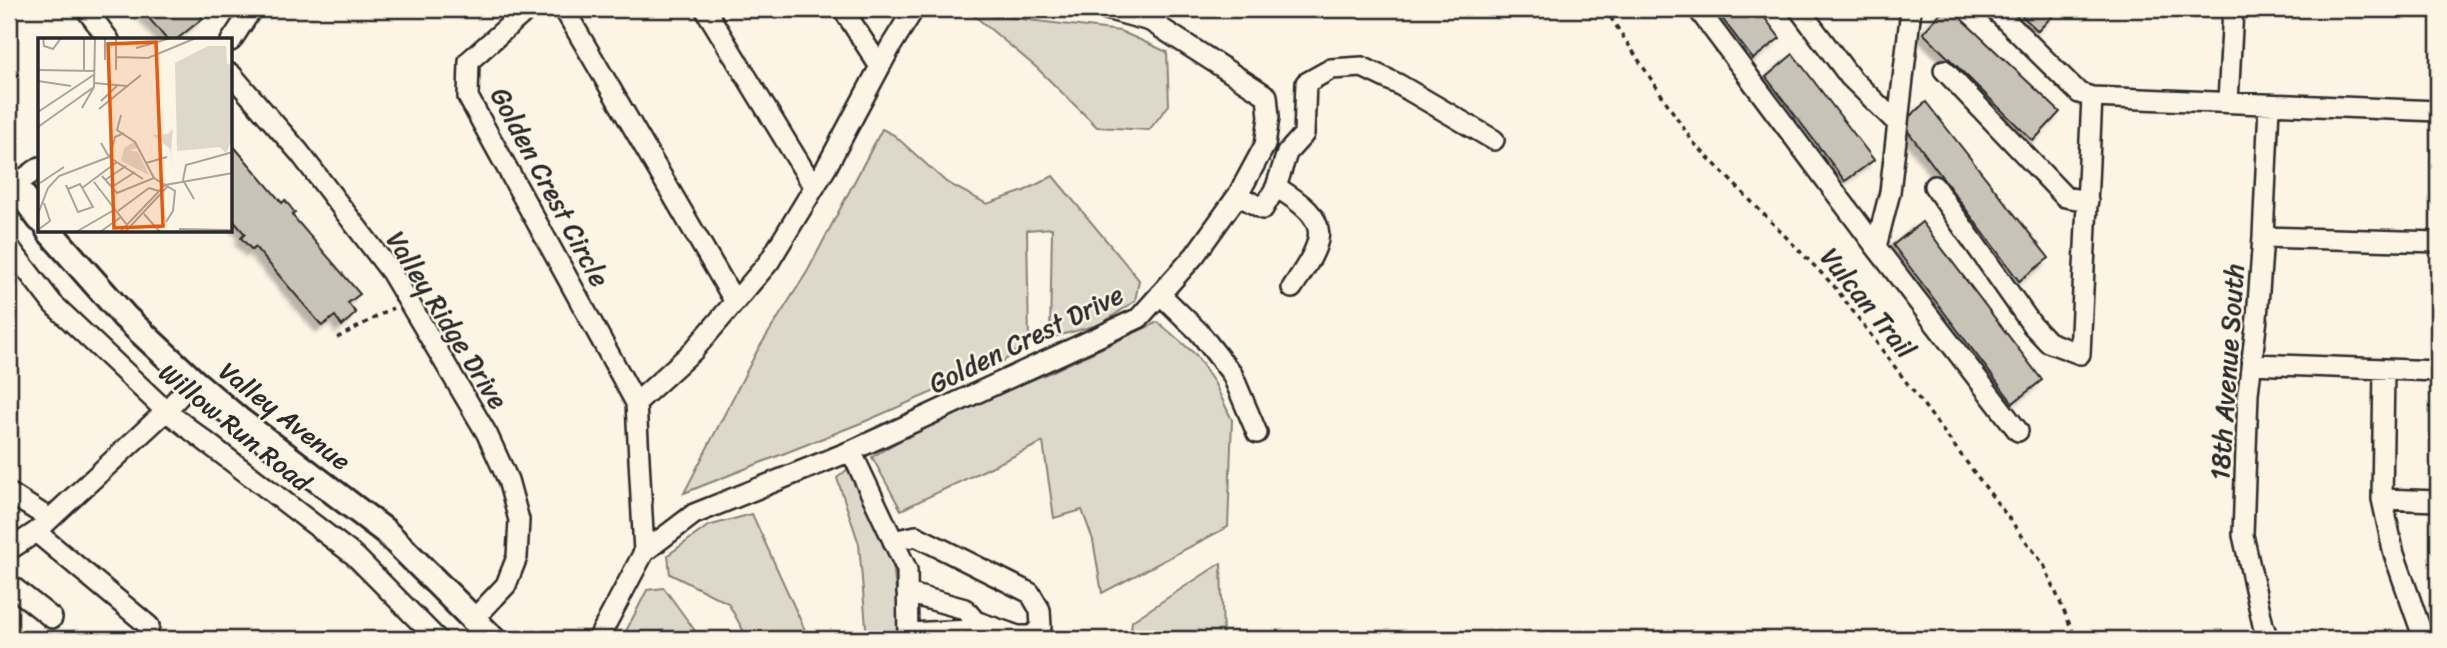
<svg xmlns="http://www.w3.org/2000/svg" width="2447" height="648" viewBox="0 0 2447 648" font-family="Sriracha,sans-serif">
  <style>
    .green { fill: #ded8ca; stroke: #84827a; stroke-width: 2 }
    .building { fill: #c8c3b7; stroke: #2b2b2b; stroke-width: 2; filter: url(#shadow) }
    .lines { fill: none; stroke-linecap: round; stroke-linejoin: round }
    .minor-casing { stroke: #2b2b2b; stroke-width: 24 }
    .major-casing { stroke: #2b2b2b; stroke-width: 30 }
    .path { stroke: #2b2b2b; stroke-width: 3.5; stroke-dasharray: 5 5; stroke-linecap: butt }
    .minor { stroke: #fcf5e5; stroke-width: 19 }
    .major { stroke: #fcf5e5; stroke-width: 24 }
    .labels { text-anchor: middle; stroke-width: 5; stroke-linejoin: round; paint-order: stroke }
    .street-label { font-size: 26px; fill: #2b2b2b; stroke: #fcf5e5 }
    .inset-road { fill: none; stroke: #a8a49b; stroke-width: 2 }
    .view { fill: #e8590c; fill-opacity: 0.15; stroke: #e8590c; stroke-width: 3.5 }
    .inset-edge { fill: none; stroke: #2b2b2b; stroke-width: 3.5 }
  </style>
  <defs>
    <filter id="shadow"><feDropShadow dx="-6" dy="6" stdDeviation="2" flood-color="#0004"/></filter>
  </defs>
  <rect width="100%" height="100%" fill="#fcf5e5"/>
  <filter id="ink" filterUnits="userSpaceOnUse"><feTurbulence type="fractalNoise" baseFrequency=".0143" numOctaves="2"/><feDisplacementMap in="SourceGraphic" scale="14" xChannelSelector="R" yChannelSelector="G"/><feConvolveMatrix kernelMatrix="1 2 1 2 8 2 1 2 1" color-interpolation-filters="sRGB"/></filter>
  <g filter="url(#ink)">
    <!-- green -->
    <path class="green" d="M971,13L1120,31L1167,52L1169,105L1149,130L1097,127L1037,68Z
      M882,129L894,135L946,182L987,204L1024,191L1053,176L1139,280L1135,301L1101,324L1050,338L1052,228L1027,230L1029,341L1004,361L866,421L684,493L757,351L807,272Z
      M1158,322L1196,355L1215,384L1232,420L1228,527L1102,593L1093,540L1082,510L1054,518L1043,442L901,510L872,457L931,422L1051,372Z
      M850,467L893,563L901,639H865L867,638L859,544L837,478Z
      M752,514L809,639H748L728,603L670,574L668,555L708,526Z
      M1221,563L1223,639H1130L1132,621Z
      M664,588L701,639H622L647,590Z"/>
    <!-- building -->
    <path class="building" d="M137,9H195L203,18L176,40H167L144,12L142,13Z
      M1715,9H1758L1780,38L1753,59Z
      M1944,9H1951L2060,112L2033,141L1923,33Z
      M2015,9H2059L2038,31Z
      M1793,54L1874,160L1845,181L1766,77Z
      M1926,102L2049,258L2019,281L1902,123Z
      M231,143L282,203L285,200L295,213L292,215L360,294L348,303L356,313L342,326L335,316L322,326L255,247L252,250L241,238L245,234L231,218Z
      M1922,222L2042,380L2013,403L1893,245Z"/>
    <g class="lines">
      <!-- minor casing -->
      <g class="minor-casing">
        <path id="minor" d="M86,9L109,40
          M528,9L469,61L468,97L636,403L644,552
          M564,9L735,302
          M705,9L814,187
          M843,9L880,67
          M1698,9L1876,247L2018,431
          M1799,9L1850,77L1898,124
          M1994,9L2079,93L2092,97L2438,111
          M231,41L252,9
          M1944,70L2065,197L2088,201
          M231,74L299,152L391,272L487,434L508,480L519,520L517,557L506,585L473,620
          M2228,102L2233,9
          M15,185L40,167
          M1934,186L2032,325L2048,342L2080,354L2092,97
          M1276,187C1334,222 1326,237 1292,288
          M1238,195L1263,209L1276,187L1287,153L1304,134L1306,83L1331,69L1362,67L1398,84L1494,140
          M2263,237L2438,242
          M9,247L53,304L166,411L355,556L437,639
          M1876,247L1890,192L1911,9
          M1160,294L1199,332L1232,374L1257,433
          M2252,364L2438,371
          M2384,370L2382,499L2394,554L2424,639
          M636,403L693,351L769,262L826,168L891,46L914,9
          M851,451L907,570L908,639
          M9,493L50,519
          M2382,499L2438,501
          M36,532L149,626
          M893,541L916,536L1030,593L1040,610L1041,627L1032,636H1018L975,621
          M9,550L36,532L166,411L193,381
          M9,584L52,618
          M907,593L965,609L975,621L970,630L908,633
          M598,639L644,552L694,514L851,451L1139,318L1195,255L1238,195L1265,145L1269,117L1267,96L1150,21L1106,9
          M2268,639L2263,625L2243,535L2248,393L2257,318L2263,237L2269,106"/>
      </g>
      <!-- major casing -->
      <g class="major-casing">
        <path id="major" d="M9,177L40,219
          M49,231L125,317L193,381L239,420L385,531L493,639"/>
      </g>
      <!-- path -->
      <path class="path" d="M1605,9L1692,141L1834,286L2044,565L2076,639
        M337,338L393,308"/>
      <!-- minor -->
      <use href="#minor" class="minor"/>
      <!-- major -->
      <use href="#major" class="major"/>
    </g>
  </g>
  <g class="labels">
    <!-- street labels -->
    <g class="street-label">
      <text transform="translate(550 187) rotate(62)" y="9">Golden Crest Circle</text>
      <text transform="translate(1868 303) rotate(51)" y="9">Vulcan Trail</text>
      <text transform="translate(447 320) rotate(58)" y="9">Valley Ridge Drive</text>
      <text transform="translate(1026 339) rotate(-26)" y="9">Golden Crest Drive</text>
      <text transform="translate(2227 372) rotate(-86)" y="9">18th Avenue South</text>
      <text transform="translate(285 416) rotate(38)" y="9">Valley Avenue</text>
      <text transform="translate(235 427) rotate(39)" y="9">Willow Run Road</text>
    </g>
  </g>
  <!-- overview -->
  <g transform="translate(38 38)">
    <rect width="194" height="194" fill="#fcf5e5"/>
    <path d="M170,8H188L189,25L195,29L194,101L188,115L182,109L139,113L137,25ZM135,91L133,113L136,137L132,111L115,97L130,96ZM96,104L99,110L91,112L100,114L111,137L83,123L86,110Z" fill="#ded8ca"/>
    <path class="inset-road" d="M5,0L6,8L15,11L23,0M67,0V22M98,10L133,0M78,19L110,20L158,0M0,32L57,33M46,32V0M78,32V0M0,43L33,48M56,45L89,48M63,63L80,47M44,70L56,49L57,0M61,71L103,37M0,74L57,36M83,77L79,92L97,104L116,140L137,153L135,173L128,184M0,89L56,49M63,105L71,119L105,141M72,118L77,99L86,95M108,125L129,119M64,138L79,155L116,140M67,142L88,128M56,144L89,187M2,145L26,129M28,147L40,174L55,169L42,146L30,151M74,149L97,134M44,150L79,124M156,161L145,142L148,127L195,114M80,173L111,150L121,153M0,176L10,150L21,138L71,119M106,176L122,194M141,191L192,192M0,192L12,183L6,165M38,194L76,172M62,194L83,179M82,194L127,147L195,135M87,194L129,149"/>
    <path class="view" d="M118,4L125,188L76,190L70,6Z"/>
    <rect width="194" height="194" class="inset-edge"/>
  </g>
  <!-- margin -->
  <rect width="2447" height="648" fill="none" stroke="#fcf5e5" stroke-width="35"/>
  <rect x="18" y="18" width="2412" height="613" fill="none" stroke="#2b2b2b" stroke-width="2.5" filter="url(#ink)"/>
</svg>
